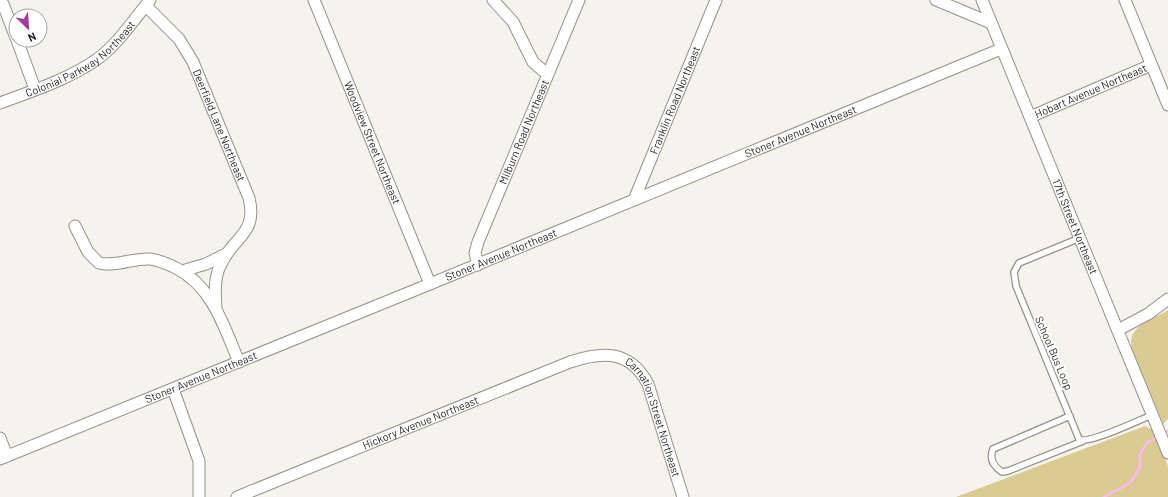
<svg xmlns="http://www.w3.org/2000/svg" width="1168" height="497" viewBox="0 0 1168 497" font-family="Barlow,sans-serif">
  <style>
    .green { fill: #dacb92 }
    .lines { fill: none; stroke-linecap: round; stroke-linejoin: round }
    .stream { stroke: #fdb9f5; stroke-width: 2.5 }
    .lane-casing { stroke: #93928a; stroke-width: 8 }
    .street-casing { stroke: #93928a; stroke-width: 13 }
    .lane { stroke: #fff; stroke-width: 5.5 }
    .street { stroke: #fff; stroke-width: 11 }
    .labels { text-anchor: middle; stroke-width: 4; stroke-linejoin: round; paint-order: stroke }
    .street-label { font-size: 11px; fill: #282724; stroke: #fff }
  </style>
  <rect width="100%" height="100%" fill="#f5f3eb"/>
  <!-- green -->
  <path class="green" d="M1168,310V419L1163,424L1133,352C1124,326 1151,321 1168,310Z
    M1145,426L1153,430L1168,466V497H956Z"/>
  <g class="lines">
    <!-- stream -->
    <path class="stream" d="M1163,434L1168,431
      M1104,497L1130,483L1140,468V454L1147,443L1159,436"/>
    <!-- lane casing -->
    <g class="lane-casing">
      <path id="lane" d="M1080,238L1019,263L1014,272L1016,286L1079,439C1088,445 1139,420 1152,415
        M1070,416L993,449C989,459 993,466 1002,472L1008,471L1083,441"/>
    </g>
    <!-- street casing -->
    <g class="street-casing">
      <g id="street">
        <path id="s1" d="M314,0L430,284"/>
        <path d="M493,0L513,22L533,62L547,74"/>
        <path d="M936,0L991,23"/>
        <path id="s2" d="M982,0L1168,453"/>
        <path d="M1125,0L1168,105"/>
        <path d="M3,4L16,38"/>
        <path id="s3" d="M146,6L179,39L193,62L249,198C258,234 233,237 221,264C214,277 215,292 216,307"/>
        <path d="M17,40L35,89"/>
        <path id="s4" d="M0,103C32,91 67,80 96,60C117,45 133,21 150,0"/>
        <path id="s5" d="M1030,117L1151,65"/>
        <path id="s6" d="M634,200L716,0"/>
        <path d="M75,226L88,252L99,263C115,267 133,258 150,259C159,260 168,264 176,268C213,287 224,327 239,362"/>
        <path id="s7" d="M478,265L475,253L478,242L579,0"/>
        <path d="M182,271L206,264L226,254"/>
        <path d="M1118,330L1148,314L1168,299"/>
        <path d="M173,389L199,461V497"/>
        <path d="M0,438L7,456"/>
        <path id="s8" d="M0,459L430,284L1001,49"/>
        <path id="s9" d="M237,497L570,362C603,351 630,350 648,384L683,497"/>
      </g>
    </g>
    <!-- lane -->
    <use href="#lane" class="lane"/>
    <!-- street -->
    <use href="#street" class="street"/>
  </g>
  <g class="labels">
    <!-- street labels -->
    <g class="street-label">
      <text dy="4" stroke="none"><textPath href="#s4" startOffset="93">Colonial Parkway Northeast</textPath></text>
      <text dy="4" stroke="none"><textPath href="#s5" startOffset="66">Hobart Avenue Northeast</textPath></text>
      <text dy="4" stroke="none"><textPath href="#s6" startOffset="108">Franklin Road Northeast</textPath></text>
      <text dy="4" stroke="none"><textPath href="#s3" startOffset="142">Deerfield Lane Northeast</textPath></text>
      <text dy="4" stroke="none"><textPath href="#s8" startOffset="865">Stoner Avenue Northeast</textPath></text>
      <text dy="4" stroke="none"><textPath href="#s7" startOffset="143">Milburn Road Northeast</textPath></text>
      <text dy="4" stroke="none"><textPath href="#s1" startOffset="154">Woodview Street Northeast</textPath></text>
      <text dy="4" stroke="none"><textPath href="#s2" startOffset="245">17th Street Northeast</textPath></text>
      <text dy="4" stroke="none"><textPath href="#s8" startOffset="541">Stoner Avenue Northeast</textPath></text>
      <text transform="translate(1054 353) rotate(67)" y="4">School Bus Loop</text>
      <text dy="4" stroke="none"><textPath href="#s8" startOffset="217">Stoner Avenue Northeast</textPath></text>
      <text dy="4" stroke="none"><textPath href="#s9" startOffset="482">Carnation Street Northeast</textPath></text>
      <text dy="4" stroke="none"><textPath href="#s9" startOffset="198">Hickory Avenue Northeast</textPath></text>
    </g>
  </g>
  <!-- north arrow -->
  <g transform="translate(28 28) rotate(155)"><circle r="19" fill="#ffffff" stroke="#a9a9a7"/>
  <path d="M0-3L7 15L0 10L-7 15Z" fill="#a3399b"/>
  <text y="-6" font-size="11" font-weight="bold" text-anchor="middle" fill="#282724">N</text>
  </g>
</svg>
